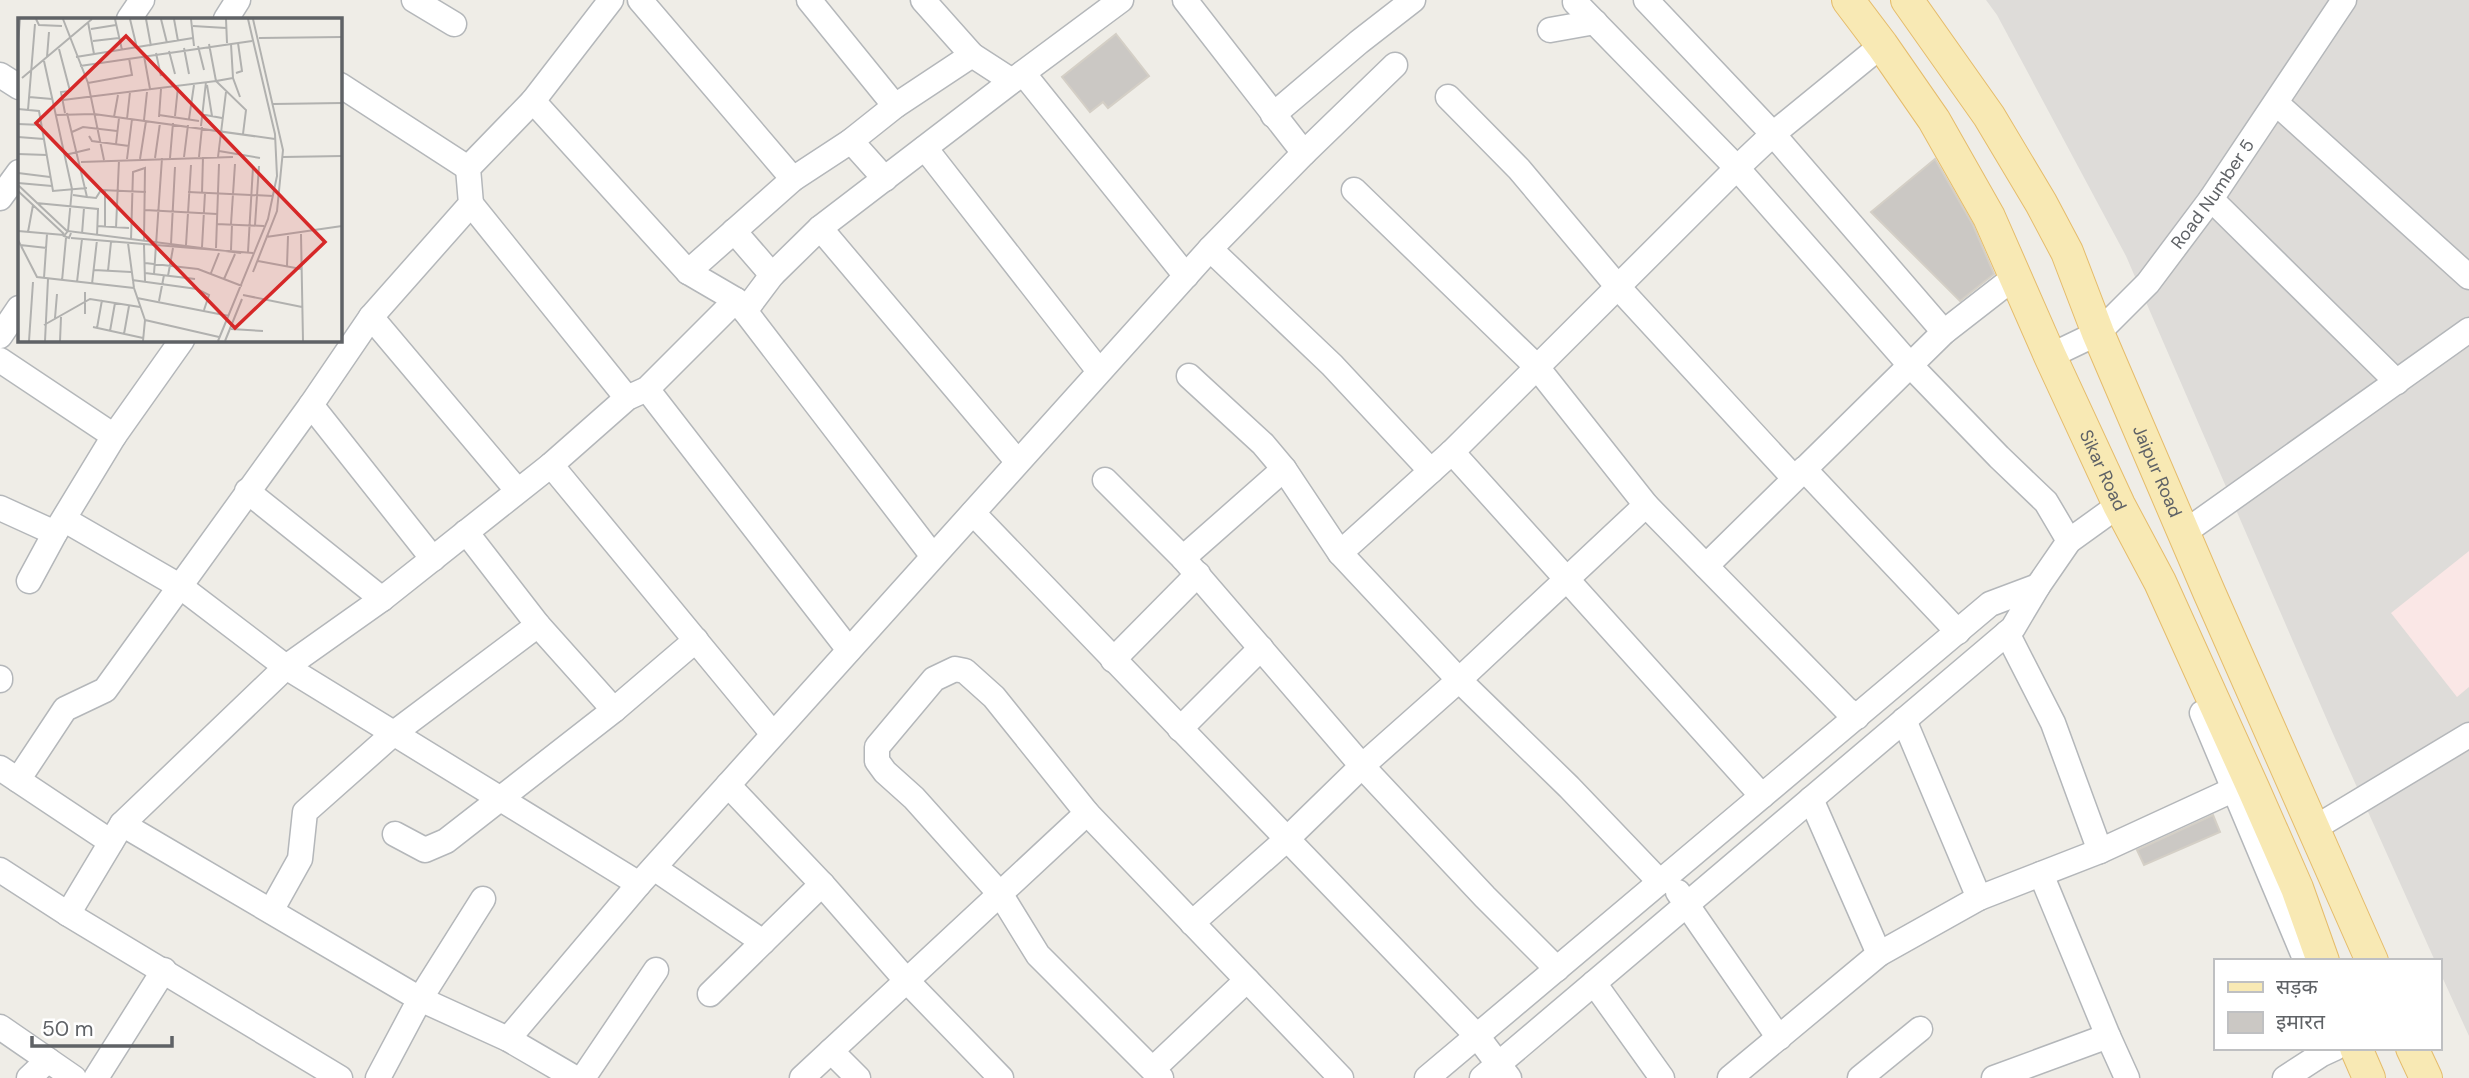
<svg xmlns="http://www.w3.org/2000/svg" width="2469" height="1078" viewBox="0 0 2469 1078" font-family="'DM Sans','Noto Sans Devanagari',sans-serif">
  <style>
    .industrial { fill: #dedcd9 }
    .medical { fill: #fae7e6 }
    .building { fill: #cbc8c4; stroke: #d4cfc6; stroke-width: 2 }
    .lines { fill: none; stroke-linecap: round; stroke-linejoin: round }
    .minor-casing { stroke: #b4b7ba; stroke-width: 27 }
    .major-casing { stroke: #e5bc6b; stroke-width: 34 }
    .minor { stroke: #fff; stroke-width: 24 }
    .major { stroke: #f8e9b4; stroke-width: 32 }
    .labels { text-anchor: middle; stroke-width: 7; stroke-linejoin: round; paint-order: stroke }
    .street-label { font-size: 18px; fill: #5f6266; stroke: #fff }
    .inset-road { fill: none; stroke: #b1b1af; stroke-width: 2 }
    .view { fill: #d62828; fill-opacity: 0.15; stroke: #d62828; stroke-width: 3.5 }
    .inset-edge { fill: none; stroke: #5f6266; stroke-width: 3.5 }
  </style>
  <rect width="100%" height="100%" fill="#efede7"/>
  <!-- industrial -->
  <path class="industrial" d="M1986,0H2469V1036L2439,970V961H2435L2334,736L2126,256L1997,15Z"/>
  <!-- medical -->
  <path class="medical" d="M2469,551V687L2457,697L2391,613Z"/>
  <!-- building -->
  <path class="building" d="M1116,34L1149,76L1108,108L1103,102L1090,112L1062,77Z
    M1935,159L1973,225L1994,274L1960,301L1871,212Z
    M2213,815L2220,832L2144,865L2137,850Z"/>
  <g class="lines">
    <!-- minor casing -->
    <g class="minor-casing">
      <g id="minor">
        <path d="M414,0L454,24"/>
        <path d="M640,0L793,179"/>
        <path d="M809,0L895,106"/>
        <path d="M923,0L972,55L1012,81"/>
        <path d="M1185,0L1304,153"/>
        <path d="M1646,0L1773,134L1944,332"/>
        <path d="M1575,2L1737,168L1910,365L1999,457L2046,502L2069,541"/>
        <path d="M129,19L142,0"/>
        <path d="M226,19L238,0"/>
        <path d="M1550,30L1595,22"/>
        <path d="M1023,73L1186,276"/>
        <path d="M0,75L19,87"/>
        <path d="M340,85L468,168"/>
        <path d="M1448,97L1519,169L1618,287L1794,478"/>
        <path d="M533,101L688,272L736,300"/>
        <path d="M2276,103L2469,277"/>
        <path d="M1273,115L1359,42L1413,0"/>
        <path d="M851,141L885,179"/>
        <path d="M925,148L1099,371"/>
        <path d="M1354,190L1536,366L1646,505L1845,708L1857,717"/>
        <path d="M0,198L19,172"/>
        <path d="M2211,199L2397,382"/>
        <path d="M471,204L627,398"/>
        <path d="M820,228L1017,461"/>
        <path d="M734,231L772,275"/>
        <path d="M1210,249L1332,365L1431,471"/>
        <path d="M688,272L793,179L851,141L895,106L972,55"/>
        <path d="M745,311L932,555"/>
        <path d="M371,317L517,490"/>
        <path d="M0,336L19,308"/>
        <path id="s1" d="M2050,356L2098,333L2148,283L2211,199L2344,0"/>
        <path d="M0,360L114,436"/>
        <path d="M1189,376L1263,444L1284,469L1340,553L1459,680L1569,787L1660,882"/>
        <path d="M647,389L849,650"/>
        <path d="M311,405L433,559"/>
        <path d="M1452,452L1762,796"/>
        <path d="M551,465L773,734"/>
        <path d="M1804,469L1958,632"/>
        <path d="M1105,480L1183,558L1362,766L1485,897L1557,969"/>
        <path d="M247,491L382,599"/>
        <path d="M0,508L55,533L114,436L182,340"/>
        <path d="M973,513L1477,1036L1509,1078"/>
        <path d="M65,520L181,587L286,667L639,884"/>
        <path d="M466,532L538,625L614,710"/>
        <path d="M2185,532L2469,330"/>
        <path d="M1340,553L1452,452L1737,168L1773,134L1882,45"/>
        <path d="M1183,558L1284,469"/>
        <path d="M1706,566L1944,332L2016,276"/>
        <path d="M29,581L55,533"/>
        <path d="M2007,633L2053,723L2100,851"/>
        <path d="M1113,660L1198,574"/>
        <path d="M0,678V680"/>
        <path d="M2202,713L2306,961"/>
        <path d="M1904,720L1979,898"/>
        <path d="M1180,729L1261,648"/>
        <path d="M0,768L111,842"/>
        <path d="M18,780L65,709L105,690L311,405L371,317L471,204L468,168L533,101L611,0"/>
        <path d="M728,785L822,884L906,980L1001,1078"/>
        <path d="M1811,799L1879,954"/>
        <path d="M122,824L420,999L508,1039L575,1078"/>
        <path d="M2313,829L2469,735"/>
        <path d="M395,834L425,850L446,841L614,710L696,640"/>
        <path d="M654,868L763,942"/>
        <path d="M0,870L68,914L340,1078"/>
        <path d="M2041,874L2108,1036"/>
        <path d="M1678,892L1779,1038"/>
        <path d="M271,911L300,859L305,812L394,733L538,625"/>
        <path d="M68,914L122,824L286,667L382,599L551,465L627,398L647,389L736,300L745,311L772,275L820,228L1012,81L1121,0"/>
        <path d="M1192,923L1286,840L1362,766L1459,680L1646,505"/>
        <path d="M1594,983L1662,1078"/>
        <path d="M710,994L822,884"/>
        <path d="M0,1027L74,1078"/>
        <path d="M508,1039L639,884L1210,249L1304,153L1395,65"/>
        <path d="M831,1051L858,1078"/>
        <path d="M1153,1069L1247,980"/>
        <path d="M29,1078L48,1060"/>
        <path d="M96,1078L164,970"/>
        <path d="M378,1078L420,999L483,899"/>
        <path d="M583,1078L656,970"/>
        <path d="M802,1078L1087,813"/>
        <path d="M1161,1078L1038,955L1001,895L914,798L885,772L877,761V747L934,679L955,669L965,671L994,697L1087,813L1341,1078"/>
        <path d="M1427,1078L1990,604L2038,586"/>
        <path d="M1482,1078L2013,628L2038,586L2069,541L2119,505"/>
        <path d="M1730,1078L1879,954L1979,898L2100,851L2250,782"/>
        <path d="M1860,1078L1920,1029"/>
        <path d="M1994,1078L2108,1036L2127,1078"/>
        <path d="M2285,1078L2322,1054L2335,1048"/>
      </g>
    </g>
    <!-- major casing -->
    <g class="major-casing">
      <g id="major">
        <path id="s2" d="M1848,0L1882,45L1934,120L1989,217L2050,356L2119,505L2160,582L2254,790L2297,888L2323,961"/>
        <path id="s3" d="M1907,0L1989,116L2041,203L2067,252L2098,333L2209,592L2372,961"/>
        <path d="M2356,1048L2369,1078"/>
        <path d="M2412,1048L2426,1078"/>
      </g>
    </g>
    <!-- minor -->
    <use href="#minor" class="minor"/>
    <!-- major -->
    <use href="#major" class="major"/>
  </g>
  <g class="labels">
    <!-- street labels -->
    <g class="street-label">
      <text dy="6" stroke="none"><textPath href="#s1" startOffset="234">Road Number 5</textPath></text>
      <text dy="6" stroke="none"><textPath href="#s2" startOffset="537">Sikar Road</textPath></text>
      <text dy="6" stroke="none"><textPath href="#s3" startOffset="536">Jaipur Road</textPath></text>
    </g>
  </g>
  <!-- overview -->
  <g transform="translate(18 18)">
    <rect width="324" height="324" fill="#efede7"/>
    <path class="inset-road" d="M18,1L21,7L44,8M45,1L70,65L86,142M97,1L104,32M112,1L119,30M128,1L133,28M143,1L149,25M156,1L160,23M173,1L176,28M208,1L209,25M70,4L76,36M175,8L208,10M73,11L98,7M241,20L324,19M75,23L101,20M0,25L2,1M191,26L198,63L215,60M213,26L215,60L222,79M180,28L186,52M166,30L171,56M41,31L52,73L43,74L47,95M151,33L157,56M138,35L143,58M126,38L132,71M29,39L31,14M58,39L175,20M26,43L54,171L50,213M62,48L234,23M218,55L224,53L220,25M4,60L74,1M70,65L114,57L111,40M189,67L194,98M11,79L34,81M45,82L198,63L228,92L225,116M255,86L324,85M0,91L21,93L35,173L69,170M10,92L17,6M49,95L69,179L55,177M182,96L204,100M38,97L76,96L257,121M141,97L181,103M157,98L160,69M96,99L100,77M141,99L143,71M109,101L112,74M171,101L176,67M126,102L129,74M0,106L24,107M183,108L188,64M54,114L65,109L99,113M71,118L74,123L111,128M0,119L26,121M98,126L101,100M201,133L242,140M0,136L29,137M47,137L72,131M166,139L170,107M181,139L184,109M200,139L208,74M265,139L324,138M137,140L142,105M152,140L155,105M109,141L114,101M122,141L128,103M63,144L215,139M0,155L32,159M0,165L34,168M0,167L49,213M0,173L46,216M170,174L255,178M184,175L185,139M69,179L78,180L83,172L128,174M18,185L80,191L79,218M127,192L199,196M198,206L246,208M213,206L217,146M237,207L241,148M79,208L111,210M87,209V172M98,210L101,142M0,213L46,217M10,214L15,187M53,215L51,220L46,218L50,213L223,235M64,216L66,190M283,216L285,323M248,219L324,208M53,220L235,235M0,222L19,259L116,270M113,222L115,154L127,150L126,223M110,225L116,270L127,302L125,323M153,226L157,149M2,227L29,230M126,227L127,263M168,227L173,147M184,229L187,175M198,230L201,146M213,232L214,206M230,234L235,149M240,243L283,251M127,245L180,251L224,268M269,248L270,218M76,252L113,254M90,253L93,224M235,254L259,193L265,132L235,1M127,255L177,261M193,255L201,235M136,256L144,140M150,258L155,230M26,260L29,216M206,261L217,236M114,262L179,271L191,277L186,292M44,263L48,220M59,264L64,221M74,266L79,222M67,274V296M225,277L284,289M119,280L211,298M141,283L146,257M37,300L39,276M127,302L201,319M26,307L72,281L122,289M75,309L125,320M79,310L84,282M213,311L245,313M92,313L97,285M106,316L111,288M11,323L15,264M27,323L30,261M42,323L43,299M200,323L250,201L259,158L257,116L230,1M207,323L224,281"/>
    <path class="view" d="M108,18L307,224L217,310L18,105Z"/>
    <rect width="324" height="324" class="inset-edge"/>
  </g>
  <!-- legend -->
  <rect x="2214" y="959" width="228" height="91" fill="#ffffff" stroke="#bfc0c2" stroke-width="2"/>
  <rect x="2228" y="982" width="35" height="10" fill="#f8e9b4" stroke="#bfc0c2" stroke-width="2"/>
  <text x="2276" y="994" font-size="21" fill="#5f6266">सड़क</text>
  <rect x="2228" y="1012" width="35" height="21" fill="#cbc8c4" stroke="#bfc0c2" stroke-width="2"/>
  <text x="2276" y="1029" font-size="21" fill="#5f6266">इमारत</text>
  <!-- scale -->
  <path d="M32 1036v10h140v-10" fill="none" stroke="#5f6266" stroke-width="3.5"/>
  <text x="42" y="1036" font-size="21" fill="#5f6266" stroke="#ffffff" stroke-width="5" paint-order="stroke">50 m</text>
</svg>
